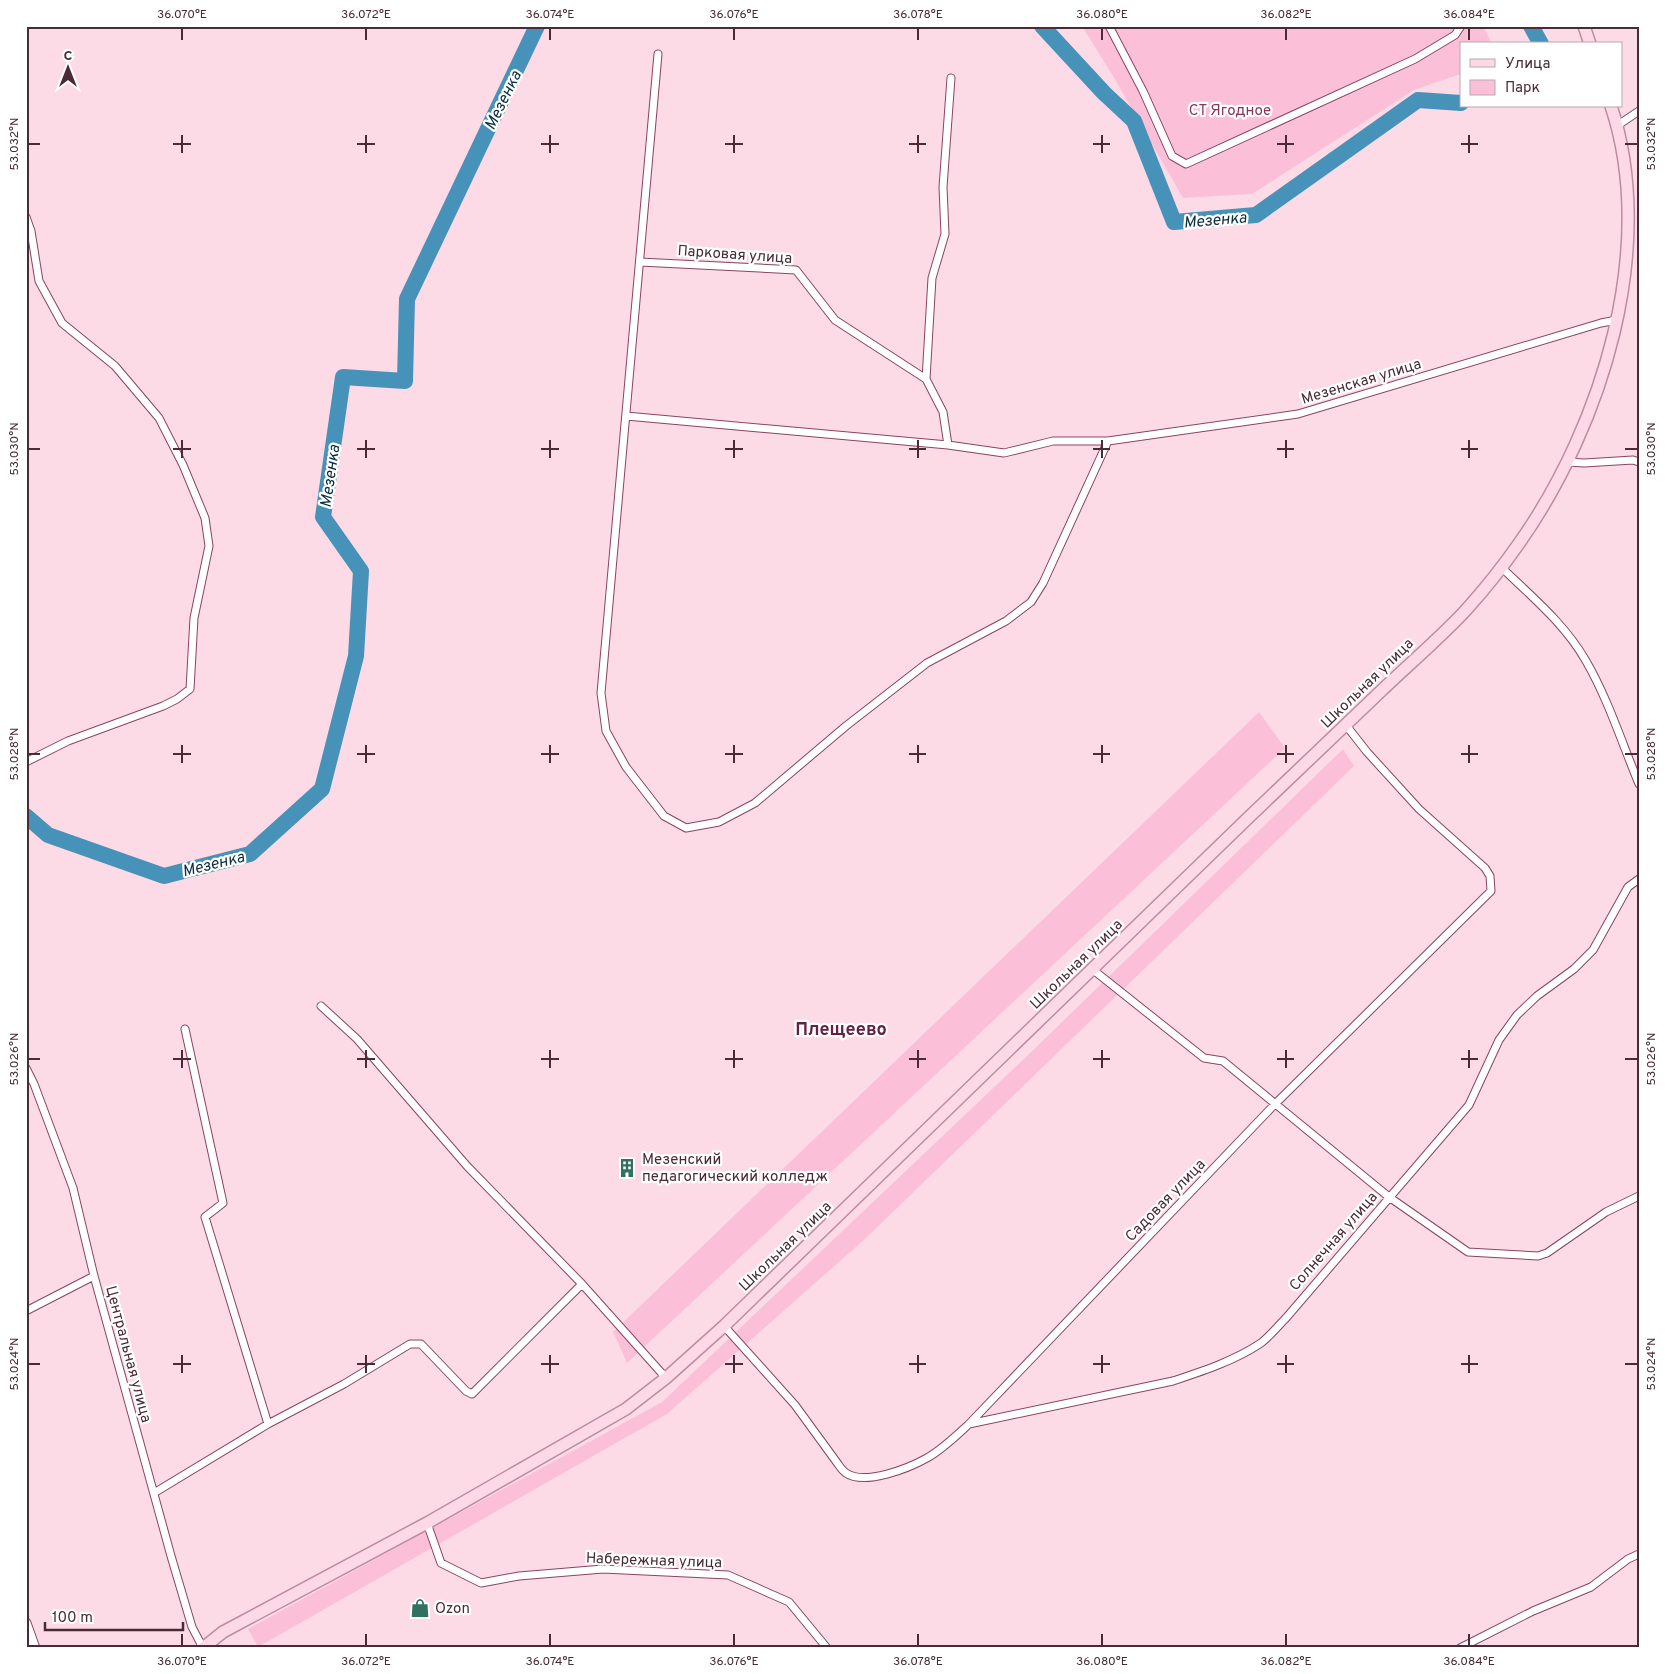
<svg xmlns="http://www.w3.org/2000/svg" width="1665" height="1674" viewBox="0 0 1665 1674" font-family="Overpass,sans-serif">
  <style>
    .green { fill: #fbc0d8 }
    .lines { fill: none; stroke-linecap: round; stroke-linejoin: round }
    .river { stroke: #4792b8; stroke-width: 16 }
    .minor-casing { stroke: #884463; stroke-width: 9 }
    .tertiary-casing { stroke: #884463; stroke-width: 11 }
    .primary-casing { stroke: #bd8ca0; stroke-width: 14 }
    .minor { stroke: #fff; stroke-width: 7 }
    .tertiary { stroke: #fff; stroke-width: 9 }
    .primary { stroke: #fdd9e8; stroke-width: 11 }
    .ticks { fill: none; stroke: #492a37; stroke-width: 2 }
    .labels { text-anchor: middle; stroke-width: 4.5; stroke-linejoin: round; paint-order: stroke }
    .park-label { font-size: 15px; fill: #89345d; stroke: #fff }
    .street-label { font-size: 15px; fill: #492a37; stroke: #fff }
    .poi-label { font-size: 15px; fill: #492a37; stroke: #fff; text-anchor: start }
    .water-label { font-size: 16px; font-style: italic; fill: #0b2e3f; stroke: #fff }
    .quarter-label { font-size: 18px; font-weight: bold; fill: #632242; stroke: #fff }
    .neatline { fill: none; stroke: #492a37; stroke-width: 2 }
    .ticks-label { font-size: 12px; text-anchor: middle; fill: #492a37 }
  </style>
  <rect width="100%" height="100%" fill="#fcdbe7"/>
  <!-- green -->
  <path class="green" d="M1082,26H1483L1492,44H1461V74L1414,90L1252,194L1183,198L1113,76Z
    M1259,712L1285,748L627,1363L613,1332Z
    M1343,749L1354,766L866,1238L667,1414L258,1647L248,1629L662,1402L1026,1057Z"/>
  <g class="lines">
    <!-- river -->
    <path class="river" d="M1042,26L1104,93L1134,121L1174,222L1256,215L1418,100L1461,103
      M1531,26L1541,44
      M26,816L48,835L164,876L250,854L322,789L356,656L361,571L323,517L343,377L405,381L407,299L537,26"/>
    <!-- minor casing -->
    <g class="minor-casing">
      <path id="minor" d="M1109,26L1143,91L1172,156L1186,164L1415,59L1455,35L1461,26
        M658,54L601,693L606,731L626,767L664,816L686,828L719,822L755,803L846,726L927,663L1006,621L1031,602L1043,583L1108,441
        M1618,125L1639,111
        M26,217L31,231L39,281L62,323L115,366L159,418L183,465L205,518L209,546L194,618L190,689L177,699L163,706L68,741L26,762
        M640,262L796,270L835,320L926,379L943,412L948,445
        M926,379L932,278L945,234L943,187L951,78
        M626,416L948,445L1004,453L1053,441H1108L1298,414L1601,323L1617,320
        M1568,462L1584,463L1633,460L1639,462
        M1501,567C1531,596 1565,624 1586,661C1608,699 1622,743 1639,784
        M1092,969L1204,1058L1223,1061L1389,1197L1468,1252L1538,1256L1547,1253L1606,1212L1639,1196
        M321,1006L357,1039L467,1166L582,1284
        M185,1029L223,1203L205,1217L268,1424
        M26,1068L34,1084L73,1188L94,1276L171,1556L192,1627L203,1648
        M26,1311L94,1276
        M724,1326L795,1405L838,1464C840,1467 843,1471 846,1473C865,1486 909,1468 927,1458C943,1449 956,1436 969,1424L1274,1105L1491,891L1490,876L1485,868L1419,809L1367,752L1345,724
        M969,1424L1173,1381C1203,1371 1234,1361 1261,1343C1270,1336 1278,1326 1286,1318L1469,1105L1499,1040L1517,1015L1537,996L1574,969L1593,950L1628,887L1639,879
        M154,1493L268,1424L344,1384L410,1344H421L466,1391L472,1394L582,1284L666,1378
        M427,1523L441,1563L481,1583L519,1576L603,1569L728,1575L789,1602L827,1648
        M1460,1648L1533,1611L1591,1587L1628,1559L1639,1554"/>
    </g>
    <!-- tertiary casing -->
    <g class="tertiary-casing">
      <path id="tertiary" d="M26,1623L35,1648"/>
    </g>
    <!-- primary casing -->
    <g class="primary-casing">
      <path id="primary" d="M1584,26L1590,44
        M203,1648L223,1632L427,1523L626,1409L666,1378L724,1326C899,1157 1074,988 1248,818C1292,776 1336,734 1380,692C1408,665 1439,639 1466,610C1485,589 1504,565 1520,542C1602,425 1658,247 1611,106"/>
    </g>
    <!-- minor -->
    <use href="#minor" class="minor"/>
    <!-- tertiary -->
    <use href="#tertiary" class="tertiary"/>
    <!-- primary -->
    <use href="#primary" class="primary"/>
  </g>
  <!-- ticks -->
  <path class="ticks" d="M182,28V40M366,28V40M550,28V40M734,28V40M918,28V40M1102,28V40M1286,28V40M1469,28V40M182,135V153M366,135V153M550,135V153M734,135V153M918,135V153M1102,135V153M1286,135V153M1469,135V153M28,144H40M173,144H191M357,144H375M541,144H559M725,144H743M909,144H926M1093,144H1110M1277,144H1294M1461,144H1478M1625,144H1638M182,440V458M366,440V458M550,440V458M734,440V458M918,440V458M1102,440V458M1286,440V458M1469,440V458M28,449H40M173,449H191M357,449H375M541,449H559M725,449H743M909,449H926M1093,449H1110M1277,449H1294M1461,449H1478M1625,449H1638M182,745V763M366,745V763M550,745V763M734,745V763M918,745V763M1102,745V763M1286,745V763M1469,745V763M28,754H40M173,754H191M357,754H375M541,754H559M725,754H743M909,754H926M1093,754H1110M1277,754H1294M1461,754H1478M1625,754H1638M182,1050V1068M366,1050V1068M550,1050V1068M734,1050V1068M918,1050V1068M1102,1050V1068M1286,1050V1068M1469,1050V1068M28,1059H40M173,1059H191M357,1059H375M541,1059H559M725,1059H743M909,1059H926M1093,1059H1110M1277,1059H1294M1461,1059H1478M1625,1059H1638M182,1355V1373M366,1355V1373M550,1355V1373M734,1355V1373M918,1355V1373M1102,1355V1373M1286,1355V1373M1469,1355V1373M28,1364H40M173,1364H191M357,1364H375M541,1364H559M725,1364H743M909,1364H926M1093,1364H1110M1277,1364H1294M1461,1364H1478M1625,1364H1638M182,1634V1646M366,1634V1646M550,1634V1646M734,1634V1646M918,1634V1646M1102,1634V1646M1286,1634V1646M1469,1634V1646"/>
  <!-- icons -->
  <defs>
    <g id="building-bare" transform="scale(1.5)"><path d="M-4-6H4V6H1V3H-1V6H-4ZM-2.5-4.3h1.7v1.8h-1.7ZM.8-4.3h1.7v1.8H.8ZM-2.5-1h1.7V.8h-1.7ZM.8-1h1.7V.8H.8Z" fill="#30715f" stroke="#fff" stroke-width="2.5" paint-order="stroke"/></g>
    <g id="shop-bare" transform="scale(1.5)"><path d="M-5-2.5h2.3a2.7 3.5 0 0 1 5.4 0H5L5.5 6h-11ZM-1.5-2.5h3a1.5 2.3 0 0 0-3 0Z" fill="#30715f" stroke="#fff" stroke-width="2.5" paint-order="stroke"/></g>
  </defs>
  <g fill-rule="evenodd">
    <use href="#building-bare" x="627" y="1168"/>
    <use href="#shop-bare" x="420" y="1608"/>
  </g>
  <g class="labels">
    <!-- park labels -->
    <g class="park-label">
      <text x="1230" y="115">СТ Ягодное</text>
    </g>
    <!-- street labels -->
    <g class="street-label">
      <text transform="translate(735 254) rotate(4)" y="5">Парковая улица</text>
      <text transform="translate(1361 381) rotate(-17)" y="5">Мезенская улица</text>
      <text transform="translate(1367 683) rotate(-44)" y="5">Школьная улица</text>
      <text transform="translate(1076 964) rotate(-44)" y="5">Школьная улица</text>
      <text transform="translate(1165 1200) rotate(-46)" y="5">Садовая улица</text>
      <text transform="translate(1333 1241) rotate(-49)" y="5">Солнечная улица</text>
      <text transform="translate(785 1246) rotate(-44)" y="5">Школьная улица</text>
      <text transform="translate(129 1354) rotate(75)" y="5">Центральная улица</text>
      <text transform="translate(654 1560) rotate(2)" y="5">Набережная улица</text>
    </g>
    <!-- poi labels -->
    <g class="poi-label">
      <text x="642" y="1164">Мезенский<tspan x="642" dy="17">педагогический колледж</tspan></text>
      <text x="435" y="1613">Ozon</text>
    </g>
    <!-- water labels -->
    <g class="water-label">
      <text transform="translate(502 100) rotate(-64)" y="6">Мезенка</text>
      <text transform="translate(1215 219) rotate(-5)" y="6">Мезенка</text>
      <text transform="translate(329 476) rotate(-82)" y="6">Мезенка</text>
      <text transform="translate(213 863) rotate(-14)" y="6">Мезенка</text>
    </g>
    <!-- quarter labels -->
    <g class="quarter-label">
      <text x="841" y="1035">Плещеево</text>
    </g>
  </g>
  <!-- border -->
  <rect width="1665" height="1674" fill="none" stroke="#ffffff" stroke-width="55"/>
  <!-- legend -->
  <rect x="1460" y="42" width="162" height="65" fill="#ffffff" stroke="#b6aaaf"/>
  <rect x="1470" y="59" width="25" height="8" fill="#fdd9e8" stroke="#b6aaaf"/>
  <text x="1505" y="68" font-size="15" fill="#492a37">Улица</text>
  <rect x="1470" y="80" width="25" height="15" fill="#fbc0d8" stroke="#b6aaaf"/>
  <text x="1505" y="92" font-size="15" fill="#492a37">Парк</text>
  <!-- north arrow -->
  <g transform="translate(68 68)" stroke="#ffffff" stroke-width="4" paint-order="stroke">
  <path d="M0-4L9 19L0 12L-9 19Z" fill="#492a37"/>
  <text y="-8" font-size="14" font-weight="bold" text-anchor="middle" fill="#492a37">С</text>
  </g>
  <!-- scale -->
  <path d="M45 1622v8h138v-8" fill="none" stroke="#492a37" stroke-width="2.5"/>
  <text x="52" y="1622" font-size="15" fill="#492a37" stroke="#ffffff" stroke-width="4" paint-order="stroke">100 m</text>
  <rect x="28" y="28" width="1610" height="1618" class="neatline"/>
  <g class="ticks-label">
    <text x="182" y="18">36.070°E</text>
    <text x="366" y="18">36.072°E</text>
    <text x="550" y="18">36.074°E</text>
    <text x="734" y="18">36.076°E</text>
    <text x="918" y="18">36.078°E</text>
    <text x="1102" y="18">36.080°E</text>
    <text x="1286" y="18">36.082°E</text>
    <text x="1469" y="18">36.084°E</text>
    <text transform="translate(14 144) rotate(-90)" y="4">53.032°N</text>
    <text transform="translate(1651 144) rotate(-90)" y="4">53.032°N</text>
    <text transform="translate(14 449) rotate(-90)" y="4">53.030°N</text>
    <text transform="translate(1651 449) rotate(-90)" y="4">53.030°N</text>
    <text transform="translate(14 754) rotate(-90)" y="4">53.028°N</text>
    <text transform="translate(1651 754) rotate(-90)" y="4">53.028°N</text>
    <text transform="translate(14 1059) rotate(-90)" y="4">53.026°N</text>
    <text transform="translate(1651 1059) rotate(-90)" y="4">53.026°N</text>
    <text transform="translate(14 1364) rotate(-90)" y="4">53.024°N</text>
    <text transform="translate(1651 1364) rotate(-90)" y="4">53.024°N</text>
    <text x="182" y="1665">36.070°E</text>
    <text x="366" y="1665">36.072°E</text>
    <text x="550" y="1665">36.074°E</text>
    <text x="734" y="1665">36.076°E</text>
    <text x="918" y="1665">36.078°E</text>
    <text x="1102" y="1665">36.080°E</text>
    <text x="1286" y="1665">36.082°E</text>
    <text x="1469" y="1665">36.084°E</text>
  </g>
</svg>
